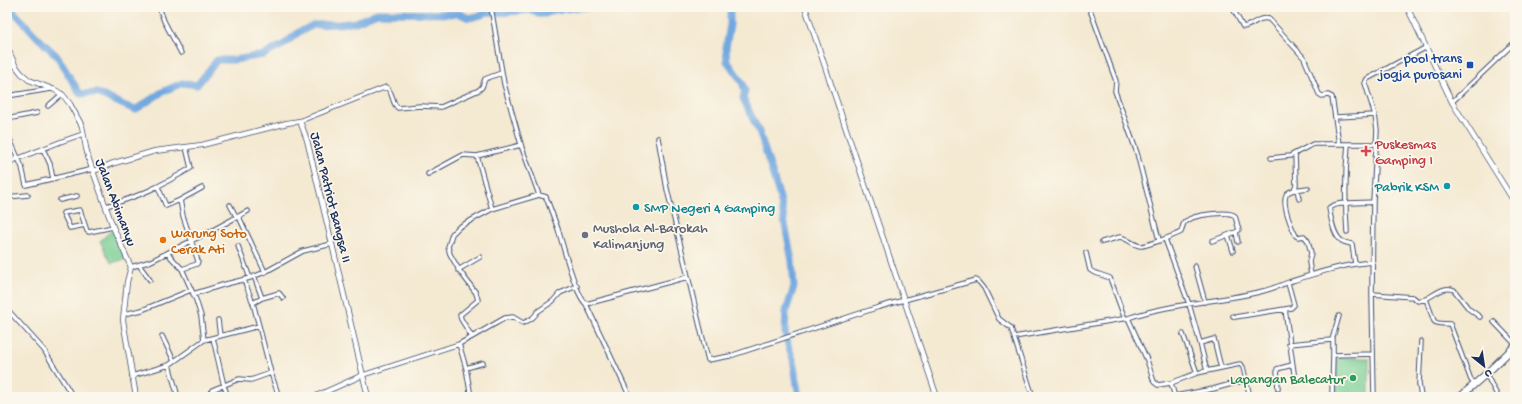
<svg xmlns="http://www.w3.org/2000/svg" width="1522" height="404" viewBox="0 0 1522 404" font-family="'Gochi Hand',sans-serif">
  <style>
    .green { fill: #74cc91; stroke: #487e78 }
    .lines { fill: none; stroke-linecap: round; stroke-linejoin: round }
    .river { stroke: #72a8e0; stroke-width: 7 }
    .minor-casing { stroke: #3c4b6f; stroke-width: 5.5 }
    .tertiary-casing { stroke: #3c4b6f; stroke-width: 6 }
    .trunk-casing { stroke: #3c4b6f; stroke-width: 8 }
    .minor { stroke: #fff; stroke-width: 3.5 }
    .tertiary { stroke: #fff; stroke-width: 4.5 }
    .trunk { stroke: #fff; stroke-width: 6 }
    .transit-dot { fill: #1a4fb4; stroke: #fbf7ec; stroke-width: 1.5 }
    .health-dot { fill: #e0444e; stroke: #fbf7ec; stroke-width: 1.5 }
    .culture-dot { fill: #0f9aa8; stroke: #fbf7ec; stroke-width: 1.5 }
    .worship-dot { fill: #6b7280; stroke: #fbf7ec; stroke-width: 1.5 }
    .food-dot { fill: #e8710a; stroke: #fbf7ec; stroke-width: 1.5 }
    .leisure-dot { fill: #2e9e5b; stroke: #fbf7ec; stroke-width: 1.5 }
    .labels { text-anchor: middle; stroke-width: 3.5; stroke-linejoin: round; paint-order: stroke }
    .transit-label { font-size: 14px; fill: #164399; stroke: #fbf7ec; text-anchor: end }
    .health-label { font-size: 14px; fill: #be3a42; stroke: #fbf7ec; text-anchor: start }
    .culture-label { font-size: 14px; fill: #0d838f; stroke: #fbf7ec; text-anchor: end }
    .street-label { font-size: 14px; fill: #1b2f5e; stroke: #fbf7ec }
    .worship-label { font-size: 14px; fill: #5b616d; stroke: #fbf7ec; text-anchor: start }
    .food-label { font-size: 14px; fill: #c56008; stroke: #fbf7ec; text-anchor: start }
    .leisure-label { font-size: 14px; fill: #27864d; stroke: #fbf7ec; text-anchor: end }
  </style>
  <rect width="100%" height="100%" fill="#fbf7ec"/>
  <filter id="ink" filterUnits="userSpaceOnUse"><feTurbulence type="fractalNoise" baseFrequency=".025" numOctaves="2"/><feDisplacementMap in="SourceGraphic" scale="8" xChannelSelector="R" yChannelSelector="G"/><feConvolveMatrix kernelMatrix="1 2 1 2 8 2 1 2 1" color-interpolation-filters="sRGB"/></filter>
  <filter id="wash" filterUnits="userSpaceOnUse"><feTurbulence type="fractalNoise" baseFrequency=".012" numOctaves="4" result="noise"/><feDisplacementMap in="SourceGraphic" scale="16" xChannelSelector="R" yChannelSelector="G"/><feGaussianBlur stdDeviation="0.9" result="paint"/><feColorMatrix in="noise" values="0 0 0 0 0 0 0 0 0 0 0 0 0 0 0 0 0 1.4 0 .05"/><feComposite in="paint" operator="in"/></filter>
  <g filter="url(#wash)">
    <rect width="100%" height="100%" fill="#f4e9d1"/>
    <!-- green -->
    <path class="green" d="M112,230L126,259L111,263L100,241Z
      M1337,358H1369V397H1337Z"/>
    <g class="lines">
      <!-- river -->
      <path class="river" d="M11,7L15,13L37,37L57,56L80,94L97,93L135,110L162,92L182,83L197,85L217,60H234L263,55L283,45L299,32L314,25L340,24L356,22L377,13L460,14L469,18L482,15L487,12L497,13L532,10L538,14H545L554,10L587,7
        M728,7L730,9V25L726,47L727,61L742,82L745,91L743,98L760,134L780,198L792,261L794,287L786,311L785,332L788,345L793,359L799,397"/>
    </g>
  </g>
  <g filter="url(#ink)">
    <g class="lines">
      <!-- minor casing -->
      <g class="minor-casing">
        <path id="minor" d="M159,7L164,21L181,53
          M491,7L504,84L522,148L539,195
          M1089,7L1116,81L1115,91L1137,153L1159,240
          M1232,7L1243,27C1253,26 1258,16 1269,19L1304,58L1319,94L1322,96L1328,95L1332,97L1339,144H1376
          M7,10L11,7
          M7,69L15,65
          M7,96L51,89
          M1452,102L1515,42
          M48,106L62,94
          M1336,117L1375,115
          M7,119L37,113
          M300,121L386,87C394,92 391,103 398,108L420,106L441,107L479,90L482,87L485,79L501,73
          M7,133L22,167L26,185L93,169
          M658,138L667,189L708,360L730,356L879,307L976,280L979,282L984,288L999,319L1011,328L1033,397
          M43,149L50,164L53,179
          M1295,154L1296,185L1294,190C1291,191 1287,192 1286,195C1282,204 1291,227 1296,236L1298,237L1304,236L1308,241L1311,253L1309,262L1311,275
          M477,156L492,209
          M1271,158L1290,156L1313,144H1339
          M7,163L60,142L83,134
          M428,174L463,155L477,156L521,145
          M158,187L166,206L180,200L202,188
          M1297,189L1299,199
          M1294,190L1308,188
          M7,197L28,195
          M60,200L77,196
          M180,200L183,216L198,261L197,264L182,269
          M230,205L237,218
          M106,206C139,197 162,185 191,168L186,147
          M239,217L265,272
          M85,225L70,228L63,213L80,210L87,231L89,232L113,227
          M1347,232C1345,202 1345,174 1348,144
          M1228,235L1233,251
          M1165,239L1189,304L1200,343L1214,339L1221,368
          M1212,241L1236,232
          M1102,242L1120,237C1127,238 1134,246 1141,246C1146,246 1176,235 1181,232C1183,228 1182,223 1186,221C1193,215 1229,210 1235,216L1239,230L1236,232L1238,242
          M238,246L250,278
          M167,253L182,269L196,300L201,316L204,340
          M1086,253L1090,270L1093,272L1110,278L1125,319
          M1355,264L1352,244C1349,243 1345,243 1342,241C1333,236 1331,217 1329,208C1336,201 1363,203 1373,202
          M139,265L150,280
          M1195,266L1205,302
          M131,267L151,261L213,230L248,211
          M458,270L480,257
          M254,276L262,298L253,303L259,326
          M244,280L253,303
          M1288,283L1294,305L1291,308L1285,309L1295,380
          M193,294L226,284L250,278L265,272L303,251L332,244
          M1372,294L1413,297L1418,301L1426,299L1434,321C1437,325 1444,323 1450,324L1471,380L1475,384
          M262,298L279,293L283,298
          M1426,299C1434,295 1445,285 1454,290L1469,309L1480,317
          M586,304L688,277
          M7,309L44,350L73,397
          M124,314L142,310L191,290
          M1233,316L1235,317L1285,309
          M1128,318L1147,360L1154,382L1158,385L1171,383L1175,397
          M218,320L220,336
          M1494,322L1515,344
          M1183,334L1197,373
          M162,336L174,361
          M472,337L505,318L513,317L523,323C528,321 535,318 537,312L553,301L560,293L577,286
          M1014,337L1128,318C1172,303 1219,302 1263,291C1272,289 1281,285 1289,282C1317,273 1344,264 1373,262
          M213,338L224,386L228,397
          M1200,343L1207,371
          M459,344L472,337L461,319L460,315L478,300L476,293L459,270L450,254L448,247L452,234L459,227L492,209L539,195L546,197C550,208 554,218 558,229C563,245 575,294 586,304L630,397
          M1289,344L1332,340L1339,316
          M1333,355V339
          M169,365L178,397
          M466,368L483,363
          M1486,374L1498,397
          M363,375L459,344L466,368L471,397
          M132,376L169,365L204,340L259,326L271,373L279,397
          M1171,383L1197,373L1240,364L1243,367L1250,397
          M1278,389L1277,369L1292,365
          M1175,396L1213,389L1246,380
          M207,397L210,396L212,390L239,379L251,380L271,373
          M1332,397L1333,355L1373,354
          M1374,397L1372,294L1373,202L1377,130L1375,115L1365,83L1367,79L1425,48
          M1421,397L1419,384L1421,341"/>
      </g>
      <!-- tertiary casing -->
      <g class="tertiary-casing">
        <path id="tertiary" d="M805,7C849,137 892,267 937,397
          M1407,7L1452,102L1515,203
          M7,47L15,65L21,73L29,80L55,90L63,95L70,104L82,126L86,148L89,160L113,227L131,267L127,282L123,320L136,397
          M94,171L111,164L155,151L202,145L287,123L300,121L307,140L332,244L368,397
          M314,397L363,375"/>
      </g>
      <!-- trunk casing -->
      <g class="trunk-casing">
        <path id="trunk" d="M1460,397L1486,374L1515,346"/>
      </g>
      <!-- minor -->
      <use href="#minor" class="minor"/>
      <!-- tertiary -->
      <use href="#tertiary" class="tertiary"/>
      <!-- trunk -->
      <use href="#trunk" class="trunk"/>
    </g>
  </g>
  <!-- markers -->
  <rect class="transit-dot" x="1466" y="61" width="8" height="8" rx="2"/>
  <path class="health-dot" d="M1364 145h4v4h4v4h-4v4h-4v-4h-4v-4h4z"/>
  <g class="culture-dot">
    <circle cx="1447" cy="186" r="4"/>
    <circle cx="636" cy="207" r="4"/>
  </g>
  <circle class="worship-dot" cx="585" cy="235" r="4"/>
  <circle class="food-dot" cx="163" cy="240" r="4"/>
  <circle class="leisure-dot" cx="1353" cy="378" r="4"/>
  <g class="labels">
    <!-- transit labels -->
    <g class="transit-label">
      <text x="1462" y="62">pool trans<tspan x="1462" dy="16">jogja purosani</tspan></text>
    </g>
    <!-- health labels -->
    <g class="health-label">
      <text x="1375" y="148">Puskesmas<tspan x="1375" dy="16">Gamping I</tspan></text>
    </g>
    <!-- culture labels -->
    <g class="culture-label">
      <text x="1439" y="191">Pabrik KSM</text>
      <text x="644" y="212" text-anchor="start">SMP Negeri 4 Gamping</text>
    </g>
    <!-- street labels -->
    <g class="street-label">
      <text transform="translate(332 197) rotate(76)" y="5">Jalan Patriot Bangsa II</text>
      <text transform="translate(117 202) rotate(69)" y="5">Jalan Abimanyu</text>
    </g>
    <!-- worship labels -->
    <g class="worship-label">
      <text x="593" y="232">Mushola Al-Barokah<tspan x="593" dy="16">Kalimanjung</tspan></text>
    </g>
    <!-- food labels -->
    <g class="food-label">
      <text x="171" y="237">Warung Soto<tspan x="171" dy="16">Cerak Ati</tspan></text>
    </g>
    <!-- leisure labels -->
    <g class="leisure-label">
      <text x="1345" y="383">Lapangan Balecatur</text>
    </g>
  </g>
  <!-- margin -->
  <rect width="1522" height="404" fill="none" stroke="#fbf7ec" stroke-width="24"/>
  <!-- north arrow -->
  <g transform="translate(1484 366) rotate(150)" stroke="#fbf7ec" stroke-width="3" paint-order="stroke">
  <path d="M0-3L7 15L0 10L-7 15Z" fill="#1b2f5e"/>
  <text y="-6" font-size="11" font-weight="bold" text-anchor="middle" fill="#1b2f5e">U</text>
  </g>
</svg>
